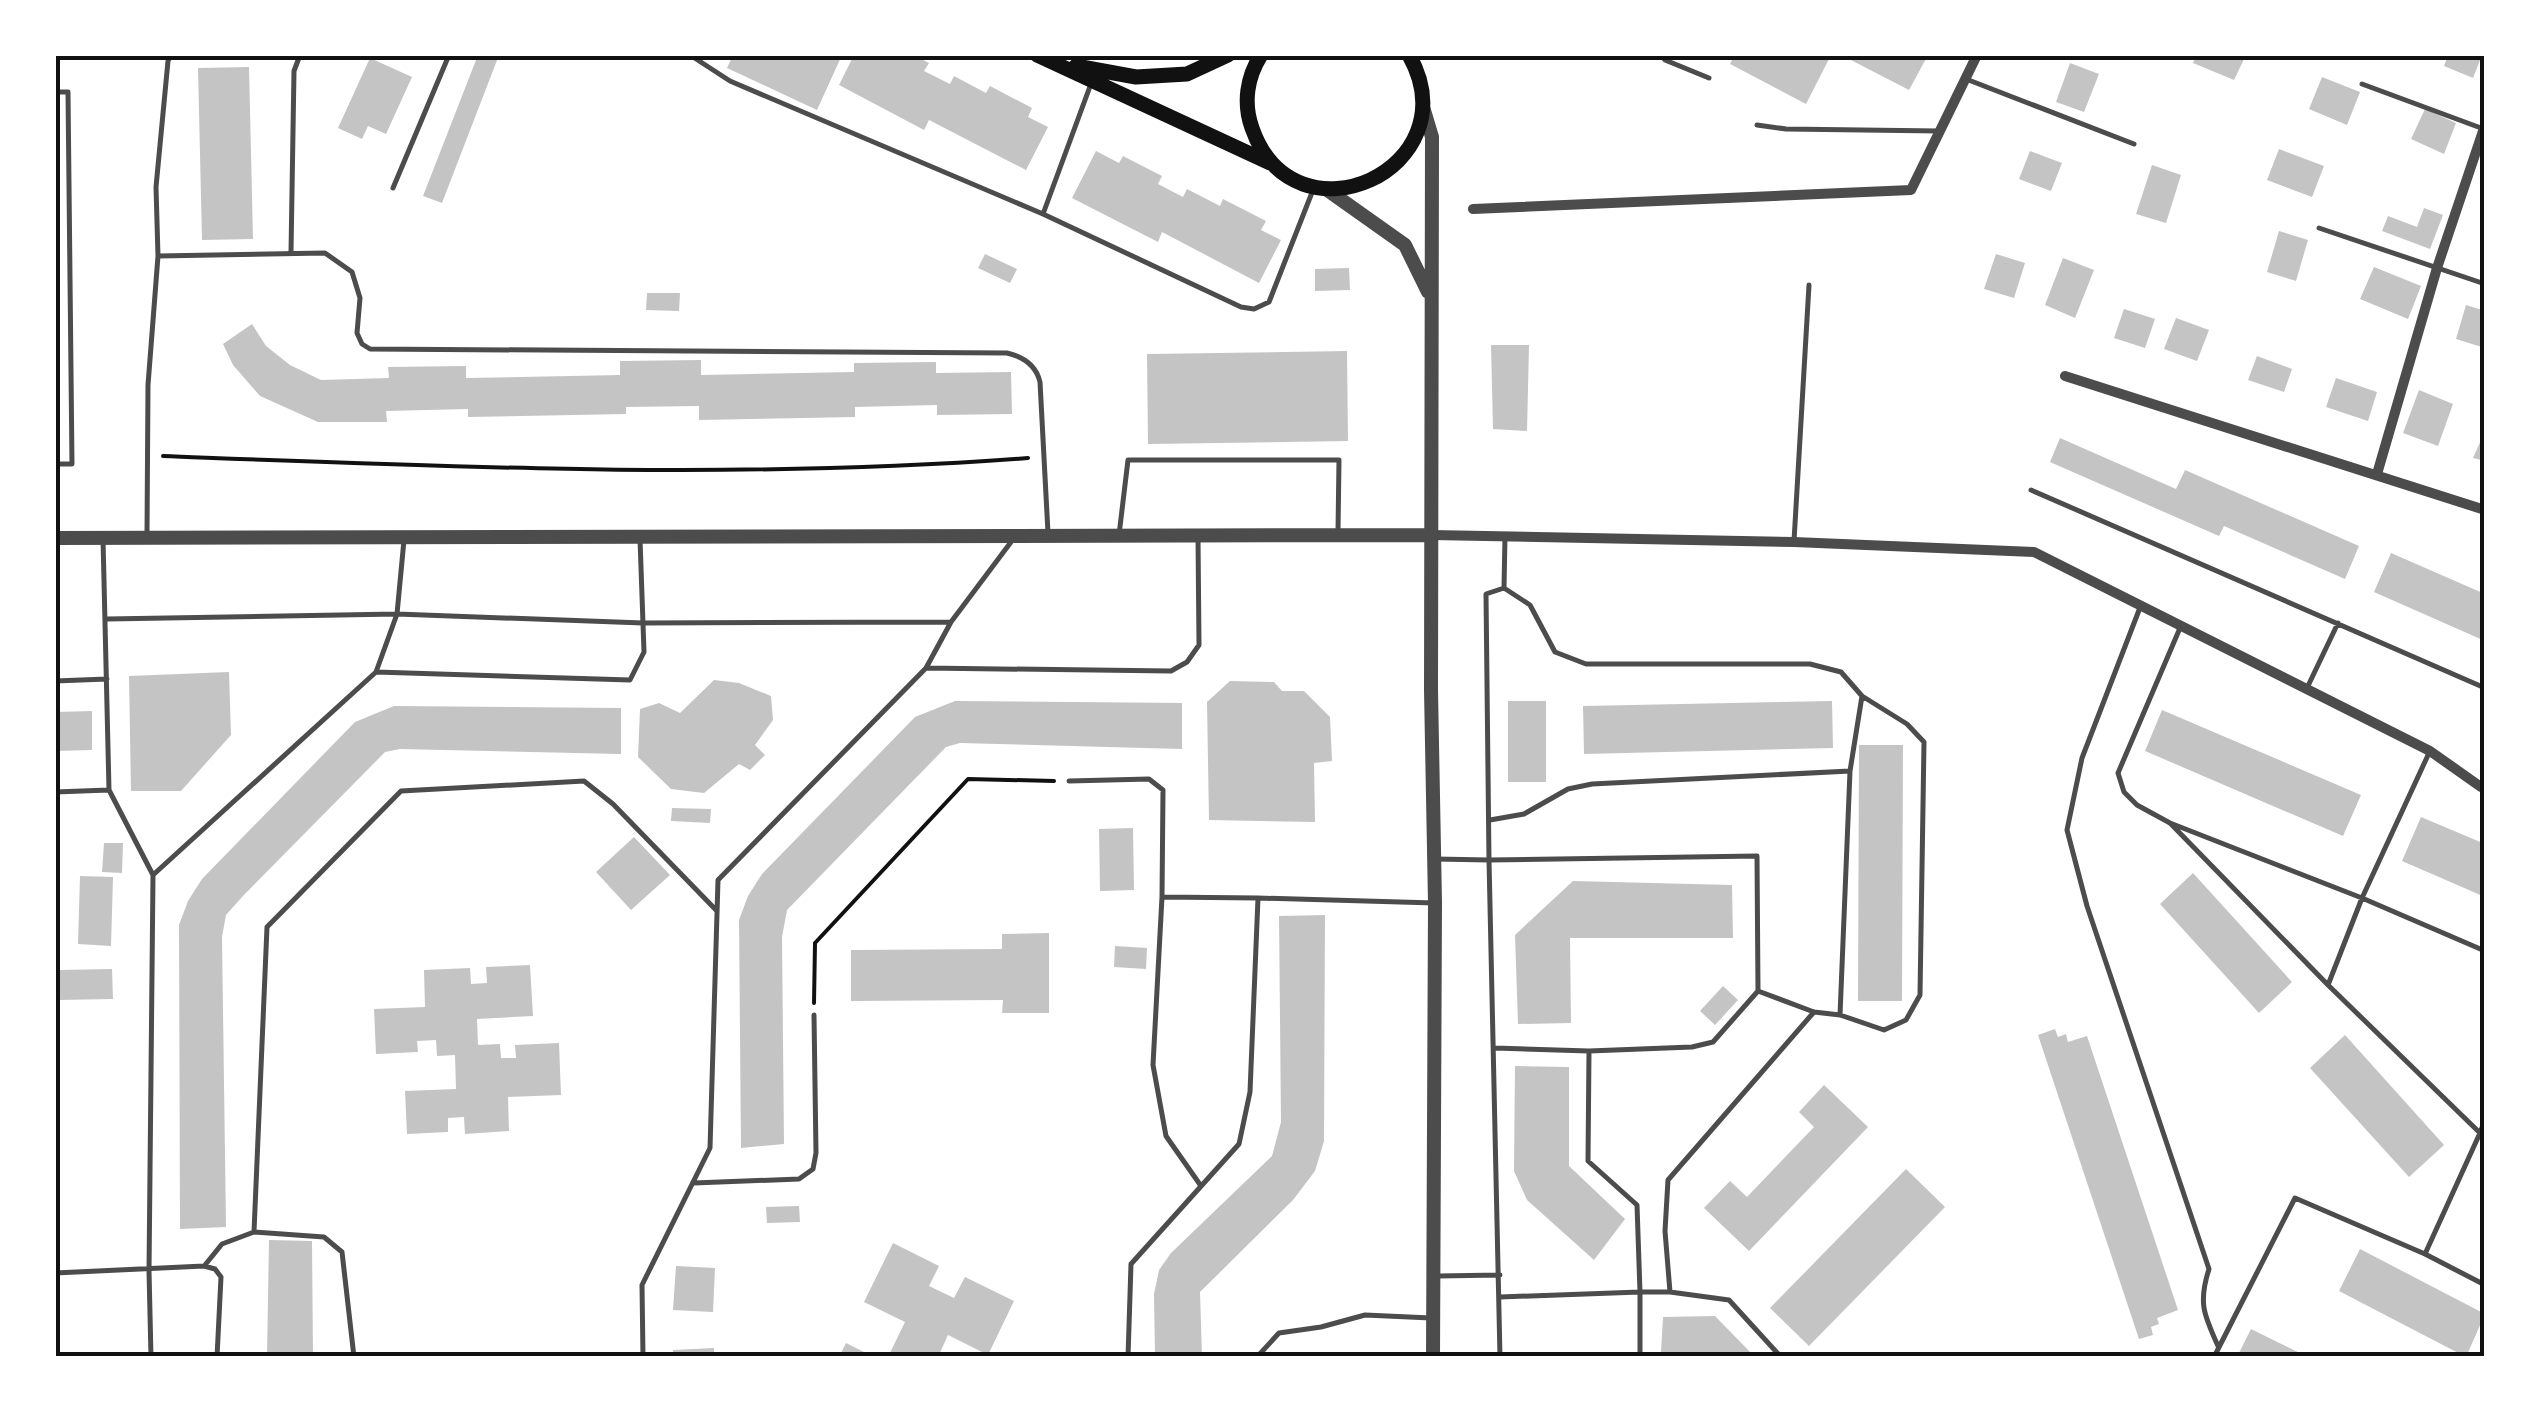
<svg xmlns="http://www.w3.org/2000/svg" width="2540" height="1412" viewBox="0 0 2540 1412" font-family="Manrope,sans-serif">
  <style>
    .building { fill: #c4c4c4 }
    .lines { fill: none; stroke-linecap: round; stroke-linejoin: round }
    .path { stroke: #111; stroke-width: 4 }
    .service { stroke: #4c4c4c; stroke-width: 5 }
    .minor { stroke: #4c4c4c; stroke-width: 10 }
    .tertiary { stroke: #4c4c4c; stroke-width: 14 }
    .secondary { stroke: #111; stroke-width: 15 }
    .neatline { fill: none; stroke: #111; stroke-width: 4 }
  </style>
  <rect width="100%" height="100%" fill="#fff"/>
  <!-- building -->
  <path class="building" d="M478,55H499L442,203L423,196Z
    M733,55H842L817,110L727,68Z
    M854,55H913L929,63L924,71L950,84L954,76L986,93L990,86L1032,108L1028,117L1048,127L1026,170L929,120L924,130L839,85Z
    M1722,55H1822L1829,59L1806,104L1730,64L1732,60Z
    M1848,55H1928L1909,90L1847,58Z
    M2197,55H2246L2234,80L2193,63Z
    M2448,55H2482L2473,78L2444,66Z
    M370,58L412,77L386,134L368,126L362,139L338,128Z
    M2070,63L2099,74L2084,112L2056,102Z
    M249,67L253,239L202,240L198,68Z
    M2322,77L2360,92L2347,125L2309,109Z
    M2425,109L2456,123L2444,154L2411,139Z
    M2279,149L2324,166L2312,197L2267,180Z
    M1096,151L1119,163L1123,156L1162,176L1158,184L1183,197L1187,189L1220,206L1223,199L1266,221L1261,230L1281,240L1259,283L1162,232L1158,242L1072,198Z
    M2030,151L2062,163L2051,191L2019,179Z
    M2152,165L2181,175L2166,223L2136,214Z
    M2424,208L2443,215L2430,249L2382,231L2388,216L2417,227Z
    M2279,231L2308,240L2296,281L2267,272Z
    M985,254L1017,269L1010,283L978,268Z
    M1996,254L2025,263L2014,298L1984,289Z
    M2063,258L2094,270L2075,318L2045,305Z
    M2374,267L2421,286L2408,319L2360,299Z
    M1349,268L1350,290L1315,291V269Z
    M647,293H680L679,311L646,310Z
    M2466,305L2485,311V348L2456,339Z
    M2124,309L2155,319L2145,348L2114,338Z
    M2176,318L2209,330L2197,361L2164,349Z
    M252,324L266,346L290,365L321,380L389,378L388,367L466,366V378L620,375V361L701,360V375L854,372V363L936,362V373L1011,372L1012,414L937,415V405L855,407V417L699,420V406L626,407V414L468,417V409L386,411L387,422H318L260,396L233,365L223,344Z
    M1491,345H1529L1527,431L1493,429Z
    M1347,351L1348,441L1148,444L1147,354Z
    M2257,356L2292,369L2284,392L2248,380Z
    M2336,378L2377,392L2368,421L2326,407Z
    M2419,390L2453,404L2438,446L2403,433Z
    M2485,431V461L2473,458Z
    M2060,438L2176,489L2185,470L2359,546L2345,579L2224,526L2219,536L2050,462Z
    M2391,553L2485,594V641L2374,592Z
    M229,672L231,735L181,791H131L129,676Z
    M714,680L739,683L771,696L773,720L755,745L765,755L750,770L739,764L704,793L671,789L638,757L640,709L659,703L680,713Z
    M1230,681L1274,682L1282,691H1304L1330,717L1332,761L1314,763L1315,822L1209,820L1207,702Z
    M955,701L1182,703V749L960,743L946,747L787,910L782,937L784,1144L741,1148L739,920L748,896L762,874L915,717Z
    M1508,701H1546V782H1508Z
    M1832,701L1833,748L1584,754L1583,706Z
    M394,706L621,708V754L400,749L385,752L242,897L226,915L222,937L226,1227L180,1229L179,925L188,901L202,879L355,722Z
    M2162,710L2361,795L2343,836L2145,751Z
    M92,711V750L55,751V712Z
    M1859,745H1903L1902,1001H1858Z
    M672,808L711,809L710,823L671,821Z
    M2421,817L2485,844V897L2402,861Z
    M1133,828L1134,890L1100,891L1099,829Z
    M634,837L670,875L631,910L596,872Z
    M104,843H123L122,873L102,872Z
    M2193,873L2292,982L2259,1013L2160,904Z
    M80,876L113,877L111,946L78,944Z
    M1573,881L1732,885L1733,938H1570L1571,1023L1518,1024L1515,935Z
    M1325,915L1324,1141L1315,1171L1293,1200L1200,1292L1202,1357H1155L1154,1294L1159,1270L1171,1253L1272,1156L1281,1122L1279,916Z
    M1049,933V1013H1002L1003,1000L851,1001V950L1002,949V934Z
    M1115,946L1147,948L1146,969L1114,967Z
    M530,965L533,1016L477,1019L478,1045L500,1044L501,1058H516L515,1045L559,1043L561,1095L508,1097L509,1131L465,1134L464,1117L448,1118V1132L407,1134L405,1091L456,1089L455,1055L437,1056L436,1040L417,1041L418,1052L376,1054L374,1009L425,1007L424,970L470,968L471,984L487,983L486,967Z
    M112,969L113,999L58,1000V970Z
    M1723,986L1738,1000L1715,1025L1700,1011Z
    M2055,1029L2058,1037L2066,1034L2068,1042L2087,1036L2178,1310L2157,1318L2159,1324L2151,1327L2153,1335L2139,1339L2038,1035Z
    M2345,1035L2444,1145L2409,1177L2310,1068Z
    M1515,1066L1569,1067V1166L1625,1219L1594,1260L1527,1200L1514,1171Z
    M1824,1085L1868,1127L1749,1251L1704,1208L1730,1181L1747,1197L1814,1127L1799,1112Z
    M1906,1169L1945,1207L1809,1346L1770,1308Z
    M799,1206L800,1222L767,1223L766,1207Z
    M269,1240L312,1241L313,1357H267Z
    M893,1243L939,1266L929,1286L954,1298L965,1277L1014,1301L988,1355L948,1335L938,1357H888L905,1322L864,1302Z
    M2360,1249L2485,1314L2466,1357L2339,1291Z
    M676,1266L715,1268L713,1312L673,1310Z
    M1715,1316L1755,1357H1692L1661,1352L1663,1317Z
    M2251,1329L2308,1357H2237Z
    M846,1343L874,1357H839Z
    M714,1348V1357H673V1350Z"/>
  <g class="lines">
    <!-- path -->
    <path class="path" d="M163,456C450,467 741,480 1028,458
      M814,1003L815,943L968,779L1054,781"/>
    <!-- service -->
    <path class="service" d="M690,55L730,81L1043,214L1092,81
      M1661,55L1665,60L1709,78
      M1966,79L2134,144
      M2362,84L2481,128
      M55,92H68L72,464H55
      M1757,125L1786,129L1939,131
      M393,188L449,55
      M1043,214L1241,307L1254,309L1269,302L1313,190
      M2319,228L2485,284
      M291,252L294,71L300,55
      M158,256L156,187L168,61L171,55
      M2031,490L2485,688
      M147,535L148,385L158,256L325,253L352,272L360,298L357,333L362,344L370,349L1007,353C1024,357 1036,365 1040,382L1048,533
      M1119,535L1128,460H1339L1338,532
      M103,539L109,790L153,875
      M1794,541L1809,285
      M1504,588L1530,605L1555,652L1586,664H1810L1841,672L1862,696L1907,724L1924,742L1920,995L1906,1020L1884,1030L1840,1015L1814,1012L1758,991L1757,856L1489,860L1486,594Z
      M1504,588L1505,536
      M2141,605L2082,758L2067,830L2087,906L2209,1269C2198,1303 2204,1315 2218,1346
      M107,619L397,614L643,623L951,622
      M2180,628L2118,773L2124,792L2137,805L2170,823L2362,898L2485,951
      M926,668L1171,671L1187,662L1199,645L1198,537
      M376,672L630,680L644,652L640,539
      M55,681L107,679
      M2307,688L2338,623
      M1850,771L1862,696
      M1069,781L1149,779L1163,790L1162,897L1258,898L1250,1092L1239,1144L1131,1264L1128,1357
      M55,792L109,790
      M1490,820L1524,814L1568,789L1592,784L1850,771L1840,1015
      M2170,823L2328,985L2480,1133L2425,1254L2485,1285
      M1435,859L1489,860L1500,1357
      M1162,897L1153,1065L1166,1136L1201,1186
      M1258,898L1435,903
      M2328,985L2362,898L2429,753
      M1495,1048L1589,1051L1588,1161L1637,1205L1640,1292L1500,1297
      M1589,1051L1692,1047L1713,1042L1758,991
      M2480,1133L2485,1120
      M694,1183L799,1179L813,1169L816,1153L814,1015
      M205,1265L222,1244L254,1232
      M55,1273L204,1266L215,1269L221,1277L217,1357
      M1438,1276L1500,1275
      M1670,1292L1665,1231L1668,1180L1814,1012
      M151,1357L149,1271L153,875L376,672L397,614L404,540
      M354,1357L342,1252L324,1237L254,1232L267,927L401,791L584,781L613,804L717,911
      M643,1357L642,1285L710,1148L718,880L926,668L951,622L1014,538
      M1257,1357L1279,1333L1321,1327L1365,1315L1431,1318
      M1640,1357V1292H1670L1729,1300L1781,1357
      M2214,1357L2295,1198L2425,1254"/>
    <!-- minor -->
    <path class="minor" d="M1473,209L1911,190L1977,55
      M2065,376L2485,510
      M2377,474L2437,268L2485,125
      M1431,535L1794,542L2034,552L2430,751L2481,787"/>
    <!-- tertiary -->
    <path class="tertiary" d="M1423,107L1432,137L1431,690L1435,903L1433,1357
      M1326,189L1405,245L1428,292
      M55,538L1431,535"/>
    <!-- secondary -->
    <path class="secondary" d="M1037,55L1270,163
      M1261,55C1247,77 1243,103 1252,128C1294,250 1473,169 1409,55
      M1076,66L1136,77L1187,74L1228,55"/>
  </g>
  <!-- border -->
  <rect width="2540" height="1412" fill="none" stroke="#ffffff" stroke-width="115"/>
  <rect x="58" y="58" width="2424" height="1296" class="neatline"/>
</svg>
